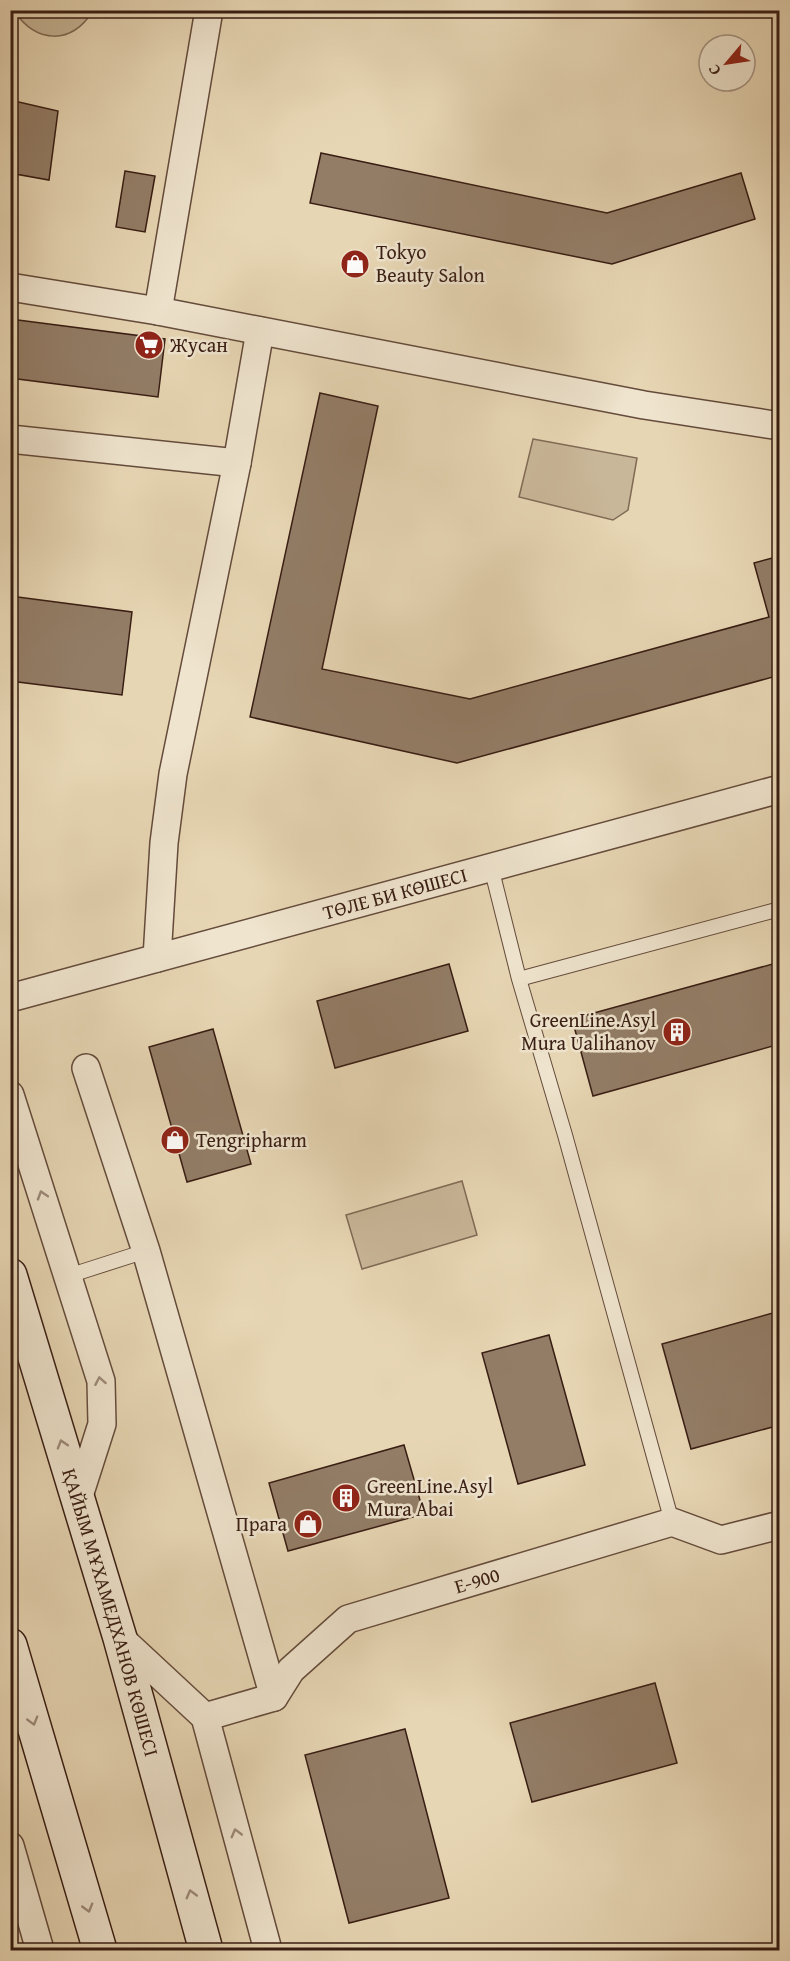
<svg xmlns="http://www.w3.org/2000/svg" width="790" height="1961" viewBox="0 0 790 1961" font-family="'Gentium Book Plus',serif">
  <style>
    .green { fill: #c9b799; stroke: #806a56; stroke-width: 1.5 }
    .building { fill: #937d67; stroke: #381d13; stroke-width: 1.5 }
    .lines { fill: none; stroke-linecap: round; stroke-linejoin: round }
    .service-casing { stroke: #644b3b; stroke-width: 16 }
    .minor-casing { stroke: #644b3b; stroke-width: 30 }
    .secondary-casing { stroke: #381d13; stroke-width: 36 }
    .service { stroke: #efe4ce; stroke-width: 14 }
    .minor { stroke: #efe4ce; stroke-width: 27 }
    .secondary { stroke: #efe4ce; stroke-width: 33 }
    .oneway { stroke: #9d8a7a }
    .labels { text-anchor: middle; stroke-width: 5; stroke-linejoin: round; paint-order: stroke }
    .poi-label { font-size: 20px; fill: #381d13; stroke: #efe4ce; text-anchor: start }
    .street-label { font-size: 20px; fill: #381d13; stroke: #efe4ce }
  </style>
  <rect width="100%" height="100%" fill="#e7d6b4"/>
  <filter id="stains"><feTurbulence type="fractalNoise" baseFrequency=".00333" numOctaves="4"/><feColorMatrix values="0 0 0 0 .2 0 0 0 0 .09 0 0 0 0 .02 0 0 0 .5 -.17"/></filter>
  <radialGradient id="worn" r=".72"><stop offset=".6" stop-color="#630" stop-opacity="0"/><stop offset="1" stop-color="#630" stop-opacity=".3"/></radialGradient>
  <!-- green -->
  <path class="green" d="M14,11H93C71,45 37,44 14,11Z
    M533,439L637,458L628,510L613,520L519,497Z
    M462,1181L477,1235L362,1269L346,1215Z"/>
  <!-- building -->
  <path class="building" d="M10,100L58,111L49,180L10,173Z
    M321,153L607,213L741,173L755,219L612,264L310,203Z
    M125,171L155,176L145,232L116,227Z
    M10,319L165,339L158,397L10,378Z
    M320,393L378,406L322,669L470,699L769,617L754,563L780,556V675L457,763L250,717Z
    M10,596L132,612L122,695L10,681Z
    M780,962V1044L593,1096L572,1019Z
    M449,964L468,1031L335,1068L317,1001Z
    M213,1029L251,1164L187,1182L149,1047Z
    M780,1311V1425L691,1449L662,1344Z
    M549,1335L585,1465L518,1484L482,1353Z
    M404,1445L424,1514L288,1551L269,1483Z
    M655,1683L677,1763L532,1802L510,1723Z
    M405,1729L449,1898L349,1923L305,1755Z"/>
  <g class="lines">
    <!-- service casing -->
    <g class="service-casing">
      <path id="service" d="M491,867L519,979L565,1135L672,1522
        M519,979L780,909
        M68,1276L146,1251"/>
    </g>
    <!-- minor casing -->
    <g class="minor-casing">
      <g id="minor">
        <path d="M10,287L158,311L644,405L780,426"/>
        <path d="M158,311L209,10"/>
        <path d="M10,439L237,463"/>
        <path d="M157,958L164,843L173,774L237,463L260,331"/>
        <path id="s1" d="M10,998L780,789"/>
        <path d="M86,1068L146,1251L274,1697"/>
        <path d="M10,1095L101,1381L102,1424L78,1499"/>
        <path d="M120,1638L205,1717L268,1950"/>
        <path id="s2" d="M205,1717L274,1697L291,1670L348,1619L672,1522L721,1540L780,1525"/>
        <path d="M10,1846L40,1950"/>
      </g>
    </g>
    <!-- secondary casing -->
    <g class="secondary-casing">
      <g id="secondary">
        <path id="s3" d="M10,1275L120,1638L206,1950"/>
        <path d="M10,1645L100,1950"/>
      </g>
    </g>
    <!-- service -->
    <use href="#service" class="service"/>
    <!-- minor -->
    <use href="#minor" class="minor"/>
    <!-- secondary -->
    <use href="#secondary" class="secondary"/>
  </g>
  <!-- one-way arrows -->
  <defs><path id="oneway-chevron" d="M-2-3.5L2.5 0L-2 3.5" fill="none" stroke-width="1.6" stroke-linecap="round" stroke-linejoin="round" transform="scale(1.5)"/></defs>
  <g class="oneway">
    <use href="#oneway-chevron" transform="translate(42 1195) rotate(-108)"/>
    <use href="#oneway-chevron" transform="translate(100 1381) rotate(-100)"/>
    <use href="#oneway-chevron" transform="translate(62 1444) rotate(-107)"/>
    <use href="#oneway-chevron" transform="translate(33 1721) rotate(74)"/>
    <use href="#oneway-chevron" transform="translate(236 1833) rotate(-105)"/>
    <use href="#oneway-chevron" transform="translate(191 1894) rotate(-105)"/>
    <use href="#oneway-chevron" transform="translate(88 1908) rotate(74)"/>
  </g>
  <!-- icons -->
  <defs>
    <g id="shop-disc" transform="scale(1.5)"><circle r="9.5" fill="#8f2418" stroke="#efe4ce"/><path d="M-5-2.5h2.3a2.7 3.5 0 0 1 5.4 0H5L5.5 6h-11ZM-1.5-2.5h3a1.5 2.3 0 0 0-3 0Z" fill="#fff"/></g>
    <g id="supermarket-disc" transform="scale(1.5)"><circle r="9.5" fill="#8f2418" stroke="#efe4ce"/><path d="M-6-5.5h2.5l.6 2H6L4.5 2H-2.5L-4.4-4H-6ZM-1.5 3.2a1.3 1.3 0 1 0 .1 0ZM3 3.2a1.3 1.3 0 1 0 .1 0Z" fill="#fff"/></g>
    <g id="building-disc" transform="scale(1.5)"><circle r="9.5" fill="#8f2418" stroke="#efe4ce"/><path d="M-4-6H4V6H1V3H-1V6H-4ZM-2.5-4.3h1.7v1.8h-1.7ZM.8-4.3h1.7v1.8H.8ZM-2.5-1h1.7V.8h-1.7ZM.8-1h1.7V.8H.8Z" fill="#fff"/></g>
  </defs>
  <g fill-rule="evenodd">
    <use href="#shop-disc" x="355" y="264"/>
    <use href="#supermarket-disc" x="149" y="345"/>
    <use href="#building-disc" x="677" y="1032"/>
    <use href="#shop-disc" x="175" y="1140"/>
    <use href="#building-disc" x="346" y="1498"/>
    <use href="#shop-disc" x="308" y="1524"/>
  </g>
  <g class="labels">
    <!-- poi labels -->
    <g class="poi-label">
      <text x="376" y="259">Tokyo<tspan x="376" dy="23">Beauty Salon</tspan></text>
      <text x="170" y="352">Жусан</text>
      <text x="656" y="1027" text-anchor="end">GreenLine.Asyl<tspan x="656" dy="23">Mura Ualihanov</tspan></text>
      <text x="196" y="1147">Tengripharm</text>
      <text x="367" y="1493">GreenLine.Asyl<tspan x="367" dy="23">Mura Abai</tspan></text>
      <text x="287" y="1531" text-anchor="end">Прага</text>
    </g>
    <!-- street labels -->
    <g class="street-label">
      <text dy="7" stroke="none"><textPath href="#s1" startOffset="399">ТӨЛЕ БИ КӨШЕСІ</textPath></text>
      <text dy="7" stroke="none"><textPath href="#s2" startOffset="315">E-900</textPath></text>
      <text dy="7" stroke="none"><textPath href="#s3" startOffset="352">ҚАЙЫМ МҰХАМЕДХАНОВ КӨШЕСІ</textPath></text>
    </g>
  </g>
  <!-- margin -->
  <rect width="790" height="1961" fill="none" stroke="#e7d6b4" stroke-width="36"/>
  <rect x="12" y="12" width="766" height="1937" fill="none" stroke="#381d13" stroke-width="3"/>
  <rect x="18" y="18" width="754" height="1925" fill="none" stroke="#381d13" stroke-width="1.5"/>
  <!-- north arrow -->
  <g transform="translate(727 63) rotate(241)"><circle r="28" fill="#efe4ce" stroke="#a69483" stroke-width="1.5"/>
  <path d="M0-4.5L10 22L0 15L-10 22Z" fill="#8f2418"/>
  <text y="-9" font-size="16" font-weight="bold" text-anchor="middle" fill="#381d13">С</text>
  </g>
  <rect width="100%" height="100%" filter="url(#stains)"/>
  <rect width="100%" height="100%" fill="url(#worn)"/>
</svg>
